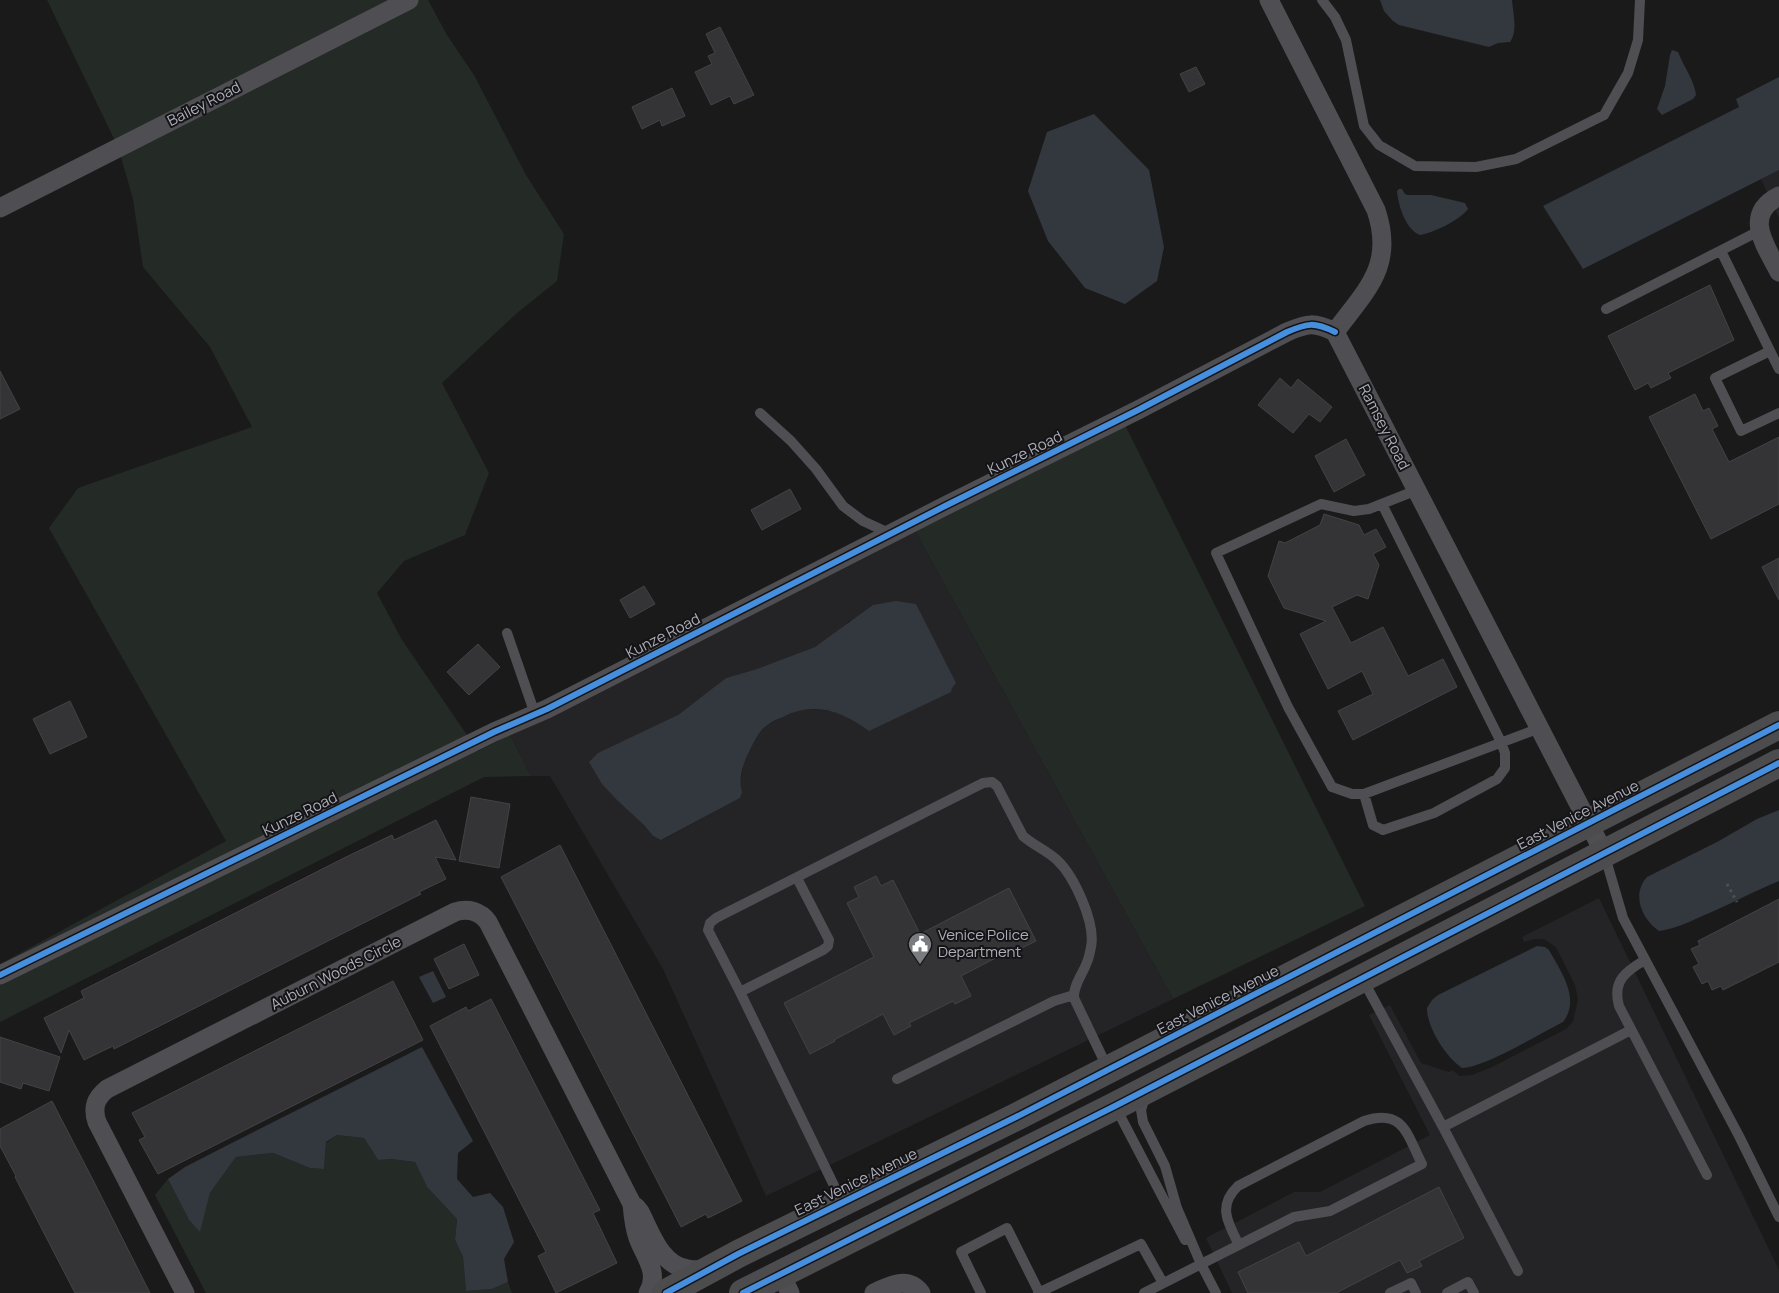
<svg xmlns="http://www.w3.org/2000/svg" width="1779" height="1293" viewBox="0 0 1779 1293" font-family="Manrope,sans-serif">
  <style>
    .built { fill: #242426; fill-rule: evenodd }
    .green { fill: #242a26 }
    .water { fill: #33383f }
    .building { fill: #343436; stroke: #434346 }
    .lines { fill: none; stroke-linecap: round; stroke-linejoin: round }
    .path { stroke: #505053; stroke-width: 3; stroke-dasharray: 2.5 4; stroke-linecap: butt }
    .lane { stroke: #4f4f53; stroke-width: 10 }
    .street { stroke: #4f4f53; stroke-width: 19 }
    .primary { stroke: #4c4c4e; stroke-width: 28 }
    .cycleway-casing { stroke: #141416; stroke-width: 9 }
    .cycleway { stroke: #468fdf; stroke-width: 6 }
    .labels { text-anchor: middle; stroke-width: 4; stroke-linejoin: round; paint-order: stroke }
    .street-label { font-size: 15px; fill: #adaeb9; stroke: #141416 }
    .poi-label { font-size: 15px; fill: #adaeb9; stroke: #141416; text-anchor: start }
  </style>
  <rect width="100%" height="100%" fill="#1a1a1a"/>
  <!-- built -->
  <path class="built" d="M1779,170V218L1761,179Z
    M909,520L1173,999L766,1196L663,969L550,776H531L510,735ZM916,604L933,640L869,731L852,718L831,711L811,709L796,710L767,725L758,735L744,760L740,785V798L662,840L653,836L644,825L657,726L678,715L726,678L757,669L815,647L841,630L849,621Z
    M1599,898L1779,1270V1293H1232L1206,1238L1294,1192H1320L1430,1135L1369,1015L1390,1005L1421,1063L1449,1072L1452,1070L1460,1076L1472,1075L1492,1067L1566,1029L1573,1022L1578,999L1575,985L1556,947L1544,939H1534L1524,942L1522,937Z"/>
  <!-- green -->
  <path class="green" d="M47,0H428L447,35L474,75L526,175L564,234L557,281L517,313L442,383L489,473L465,535L404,561L377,593L402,640L478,751L510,735L531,776L484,777L0,1022V964L226,841L49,528L78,488L252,427L210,347L143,267L133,199L118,147Z
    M1118,411L1365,906L1173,999L909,520Z
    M337,1135L364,1138L378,1160L391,1159L415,1162L427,1187L457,1219L455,1240L463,1257L466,1291L492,1289L508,1282L512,1293H206L155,1195L168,1179L189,1220L200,1231L210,1193L236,1157L273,1153L310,1168L324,1169L326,1143Z"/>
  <!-- water -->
  <path class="water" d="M1380,0H1512C1513,13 1518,31 1510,42L1498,43L1489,47L1399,25L1393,21L1384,11Z
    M1672,50L1678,52C1683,65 1695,82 1696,95L1693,99L1662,115L1657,109L1665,86L1670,55Z
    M1779,77V170L1583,269L1543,206L1739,107L1736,99Z
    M1094,114L1149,170L1164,247L1157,281L1125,304L1085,288L1048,241L1028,191L1047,132Z
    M1399,189H1402L1405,194L1408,195H1431L1465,203L1468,209C1460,220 1433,233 1420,235C1406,230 1398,205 1397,191Z
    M896,601L916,604L956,683L952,688L951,692L869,731C842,711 814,701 783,717C777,719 771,722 766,726C758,733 754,742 749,752C743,763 738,779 742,792L740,798L661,840L653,836L644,825L617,800L602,784L589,762L598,753L678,715L726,678L757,669L815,647L873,605Z
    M1779,810V881C1752,892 1727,906 1700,917C1687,923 1674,929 1659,931C1642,920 1631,894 1647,877L1717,842L1757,819Z
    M1537,946L1545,947L1549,950C1561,972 1581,999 1563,1022C1539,1034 1486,1067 1462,1068C1446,1057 1427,1028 1427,1008L1432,1000L1438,995Z
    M433,971L446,997L433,1003L419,977Z
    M422,1047L473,1141L458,1153L457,1179L473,1197L490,1193L503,1207L514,1242L504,1259L508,1282L492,1289L466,1291L463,1257L455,1240L457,1219L427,1187L415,1162L391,1159L378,1160L364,1138L337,1135L326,1142L324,1169L310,1168L273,1153L236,1157L210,1193L200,1232L189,1220L168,1179L185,1167L224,1147Z"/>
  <!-- building -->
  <path class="building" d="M720,27L754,95L734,104L730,96L711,105L695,72L712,64L708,56L715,53L706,34Z
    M1196,67L1205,84L1189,92L1180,74Z
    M672,88L685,116L662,126L660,120L642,129L632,107Z
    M1710,285L1734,340L1668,373L1671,378L1651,388L1648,383L1635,390L1608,336Z
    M0,371L20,409L0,419Z
    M1280,378L1291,388L1298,379L1332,407L1320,422L1309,414L1293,433L1258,405Z
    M1695,394L1703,411L1709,408L1718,426L1712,429L1729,462L1779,437V504L1711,539L1649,417Z
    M1346,439L1365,475L1334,492L1315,456Z
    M790,489L801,509L762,530L751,510Z
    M1324,514L1359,525L1364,535L1376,529L1386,547L1373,554L1379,565L1368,599L1357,595L1332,607L1351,643L1383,627L1408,676L1443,659L1457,687L1353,740L1338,711L1373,694L1362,671L1328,689L1300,634L1326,621L1284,608L1268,576L1279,541L1285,543L1320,525Z
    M1779,558V600L1762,567Z
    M644,586L655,604L630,618L620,600Z
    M478,644L500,667L469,695L447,672Z
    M70,701L87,737L50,754L33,719Z
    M471,797L510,804L499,868L459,861Z
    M436,820L456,860L435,857L446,879L419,892L421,894L114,1049L113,1046L84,1060L69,1030L61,1053L44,1018L84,998L81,991L346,857L392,835L394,840Z
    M560,845L742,1201L708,1218L706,1214L681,1227L501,877Z
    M876,876L881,886L893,880L920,934L1009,888L1036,941L1012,953L1011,950L961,976L971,996L955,1004L953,1001L909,1023L911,1026L894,1035L883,1014L834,1040L835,1041L810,1054L784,1003L874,957L847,903L859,897L854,887Z
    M1779,899V962L1723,990L1721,986L1712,990L1708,981L1702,984L1693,967L1699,964L1691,949L1700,945L1698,941Z
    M464,944L479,975L449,989L434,959Z
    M393,981L423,1040L158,1174L139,1140L145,1137L132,1113Z
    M491,999L600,1210L593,1213L617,1263L556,1293L538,1256L546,1252L430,1026L466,1007L468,1011Z
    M0,1037L60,1057L49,1091L23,1083L21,1089L0,1082Z
    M52,1101L94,1182L150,1293H75L15,1177L16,1176L0,1146V1129Z
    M1439,1187L1464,1238L1419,1261L1422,1266L1407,1273L1400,1260L1336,1293H1248L1238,1272L1299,1242L1306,1256Z"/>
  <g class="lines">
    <!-- path -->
    <path class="path" d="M1727,884L1737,902"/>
    <!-- lane -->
    <path class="lane" d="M1322,0L1335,17L1346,40L1364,126L1379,145L1415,166L1476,167L1516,159L1604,115L1628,73L1638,40L1640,0
      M1721,251L1779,369
      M1606,309L1759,231
      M1770,351L1715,378L1741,431L1779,413
      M760,413L791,441L816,469L843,506L863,521L891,534
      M1417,490L1369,509L1354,511L1321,504L1216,553L1288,707L1332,787L1352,794H1364L1540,728
      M507,633L535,714
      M1364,794L1373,825L1383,830L1434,813L1497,779L1505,768V753L1501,742L1382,504
      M1604,853L1623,918L1739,1136L1779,1217
      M797,878L829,940L828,946L823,950L740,992L708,930L710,923L716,918L983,783L992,782L997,786L1023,836C1033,845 1046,850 1057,860C1074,876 1096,923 1091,947C1090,952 1089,958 1087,962C1083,974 1073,985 1074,998L1108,1069
      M1645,960C1626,971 1612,981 1619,1006L1707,1175
      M1362,978L1443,1127
      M740,992L842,1202
      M897,1079L1054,1001L1074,995
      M1145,1097L1141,1110L1143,1122L1165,1166L1177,1208L1201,1264L1216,1293
      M1115,1106L1185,1240
      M1518,1271L1443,1127L1631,1030
      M981,1293L961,1252L1007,1228L1039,1292
      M1038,1293L1141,1244L1163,1283
      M1144,1293L1294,1217L1330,1211L1422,1164C1407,1135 1404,1108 1364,1121L1238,1186C1217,1206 1228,1223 1239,1245
      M1390,1293L1411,1283L1416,1293
      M1447,1293L1468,1282L1474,1293"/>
    <!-- street -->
    <path class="street" d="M1269,0L1376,210C1395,266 1366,290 1335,332
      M1779,196C1742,215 1766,246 1779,272
      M0,208L409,0
      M1335,332L1604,853
      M0,975L494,732L547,709L947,505L1138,410L1287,332C1308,323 1314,322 1335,332
      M636,1207L640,1212C651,1233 661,1266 688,1269C694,1270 701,1270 707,1268
      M781,1274L790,1293
      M185,1293L97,1122C92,1107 96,1098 107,1089L455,912C468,908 480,911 488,922L632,1204C633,1216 634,1227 638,1238C645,1257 660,1273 648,1293
      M874,1293C890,1285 908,1276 921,1293"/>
    <!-- primary -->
    <path class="primary" d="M666,1293L738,1254L1016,1117L1779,725
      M743,1293L1115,1106L1779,763"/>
    <!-- cycleway casing -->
    <g class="cycleway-casing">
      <path id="cycleway" d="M0,975L494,732L547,709L947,505L1138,410L1287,332C1308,323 1314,322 1335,332
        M666,1293L738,1254L1016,1117L1779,725
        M743,1293L1115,1106L1779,763"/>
    </g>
    <!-- cycleway -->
    <use href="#cycleway" class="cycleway"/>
  </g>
  <!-- icons -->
  <defs>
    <g id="civic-pin" transform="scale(1.25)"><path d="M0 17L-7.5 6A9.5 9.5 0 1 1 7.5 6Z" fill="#7a7a81" stroke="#141416"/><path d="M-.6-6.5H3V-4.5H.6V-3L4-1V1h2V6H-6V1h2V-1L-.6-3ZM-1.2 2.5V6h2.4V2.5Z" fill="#fff"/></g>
  </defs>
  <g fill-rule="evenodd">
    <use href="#civic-pin" x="920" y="944"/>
  </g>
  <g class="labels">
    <!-- street labels -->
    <g class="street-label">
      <text transform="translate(204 104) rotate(-27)" y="5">Bailey Road</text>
      <text transform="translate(1384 427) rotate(63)" y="5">Ramsey Road</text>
      <text transform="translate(1025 453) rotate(-26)" y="5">Kunze Road</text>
      <text transform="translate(663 636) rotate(-27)" y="5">Kunze Road</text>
      <text transform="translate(300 814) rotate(-26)" y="5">Kunze Road</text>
      <text transform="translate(1578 815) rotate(-27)" y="5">East Venice Avenue</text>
      <text transform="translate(336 973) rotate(-27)" y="5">Auburn Woods Circle</text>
      <text transform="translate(1218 1000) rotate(-27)" y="5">East Venice Avenue</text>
      <text transform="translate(856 1182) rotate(-26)" y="5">East Venice Avenue</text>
    </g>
    <!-- poi labels -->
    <g class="poi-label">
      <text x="938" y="940">Venice Police<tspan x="938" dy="17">Department</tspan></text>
    </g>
  </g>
</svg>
